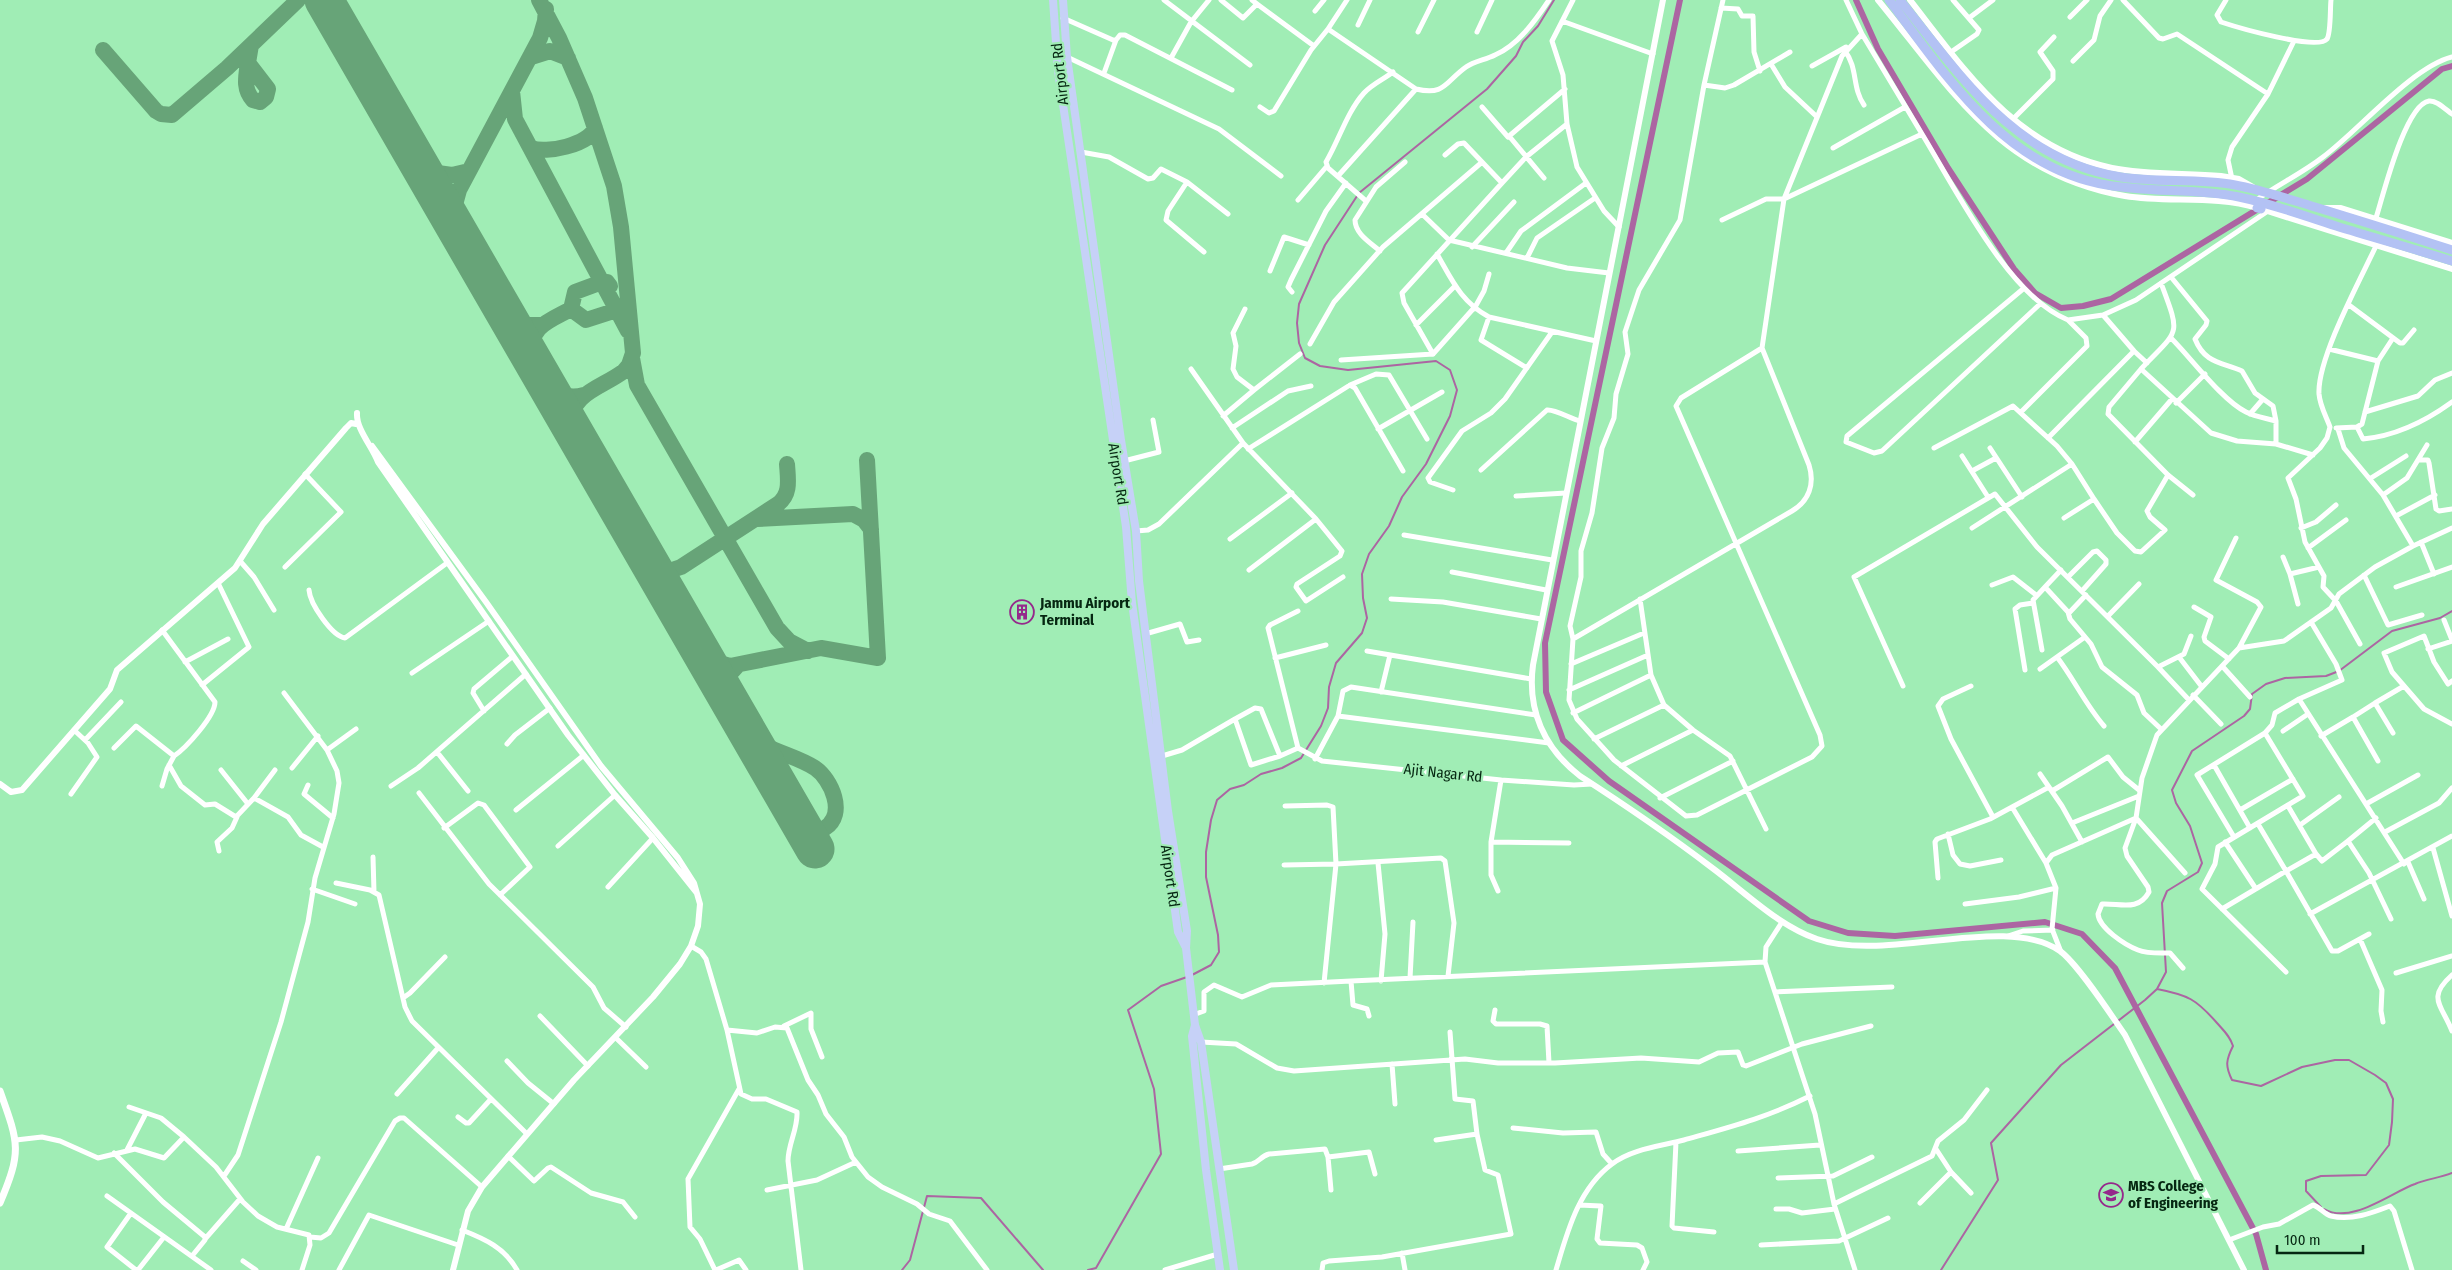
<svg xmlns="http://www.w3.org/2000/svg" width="2452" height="1270" viewBox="0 0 2452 1270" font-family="'Fira Sans Condensed',sans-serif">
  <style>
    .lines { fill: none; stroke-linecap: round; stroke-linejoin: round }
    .stream { stroke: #ac65a2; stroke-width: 2 }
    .canal { stroke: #ac65a2; stroke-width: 6 }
    .taxiway { stroke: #67a478; stroke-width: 16 }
    .runway { stroke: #67a478; stroke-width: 39 }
    .minor { stroke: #fff; stroke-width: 5 }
    .tertiary { stroke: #fff; stroke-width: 6 }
    .secondary { stroke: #fff; stroke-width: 7 }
    .primary { stroke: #c6d1f7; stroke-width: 8 }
    .trunk { stroke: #b3c2f4; stroke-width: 9 }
    .labels { text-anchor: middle; stroke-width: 4.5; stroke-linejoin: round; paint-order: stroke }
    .street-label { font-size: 15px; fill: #062712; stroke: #a0edb5 }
    .poi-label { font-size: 15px; font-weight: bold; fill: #062712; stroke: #a0edb5; text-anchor: start }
  </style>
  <rect width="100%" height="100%" fill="#a0edb5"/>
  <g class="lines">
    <!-- stream -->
    <path class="stream" d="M1192,975L1211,965L1219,952L1218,935L1206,877V852L1211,820L1217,800L1230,789L1244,785L1261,774L1282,768L1301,758L1321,726L1328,708L1329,687L1336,663L1362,633L1367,618L1363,598L1362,574L1369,554L1389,526L1402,497L1426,464L1450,416L1457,390L1450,370L1436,361L1348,370L1320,366L1305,358L1299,343L1297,323L1299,304L1325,245L1359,193L1487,89L1516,56L1523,42L1538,26L1554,0
      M2157,989C2188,995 2196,999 2217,1023C2224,1031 2230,1036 2233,1046C2226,1060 2225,1066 2232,1080L2261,1086L2302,1067L2335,1060H2349L2375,1075L2386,1083L2393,1099L2392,1122L2389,1145L2366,1175L2321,1176L2306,1181V1191L2321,1207
      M2324,1209C2351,1225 2390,1193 2415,1184C2426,1179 2440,1178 2452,1173
      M902,1270L910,1260L927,1196L981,1198L1043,1270
      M1088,1270L1096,1268L1161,1154L1154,1089L1128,1010L1161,986L1187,977
      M1941,1270L1998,1180L1991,1143L2061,1065L2145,1000L2157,989L2166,972L2162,903L2167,891L2198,872L2202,863L2190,826L2176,803L2172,790L2192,751L2244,716L2250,709L2252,694L2266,684L2285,678L2326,676L2339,671L2392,631L2440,618L2452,611"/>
    <!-- canal -->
    <path class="canal" d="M1680,0L1545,643L1546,692L1563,740L1609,781L1809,921L1848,933L1895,936L2045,922L2082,934L2115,968L2256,1234L2266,1270
      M1856,0L1878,49L1948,168L2014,269L2035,293L2061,308L2083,306L2111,299L2307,179L2442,69L2452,66"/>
    <!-- taxiway -->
    <path class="taxiway" d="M322,0L326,3
      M539,0L559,38L585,98L614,186L621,227L633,353L629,365L624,371C602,388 571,392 570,425
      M103,50L156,111L161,114L172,115L227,68L298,0
      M531,57L550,51L568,58
      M248,63L268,89L266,97L260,102L253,100C243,89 246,77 248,63L251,45
      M512,91L515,119L628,331
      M531,148C546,154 589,145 595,128
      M423,171L452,175L469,171
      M451,219L459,190L540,38L545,21L546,9
      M571,309L586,320L617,310
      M508,318L523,325H542
      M530,356C531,325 547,322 571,309L575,292L602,282H607L610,286
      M632,358L637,385L777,628L789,641L808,651
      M548,388C560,395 570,399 584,395
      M757,519L853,514L864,520L871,529
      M652,568L669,571L681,567L778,504C791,494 788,480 787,464
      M702,654L716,662L730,666L821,648L878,658L867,460
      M722,689L726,678L737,666
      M749,735C767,751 795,755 815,768C831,779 847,814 825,828C817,833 808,832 799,828L790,816L775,780"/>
    <!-- runway -->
    <path class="runway" d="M324,0L815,849"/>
    <!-- minor -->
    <path class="minor" d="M1164,0L1250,65
      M1221,0L1243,18L1257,4L1252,0
      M1347,0L1328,29L1416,89C1445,96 1445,82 1466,67C1474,61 1485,60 1495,55C1518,45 1535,21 1549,0
      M1573,0L1552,41L1563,75L1567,124L1577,167L1604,211L1619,227
      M1723,0L1704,85L1680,220L1639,290L1625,332L1628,354L1616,394L1614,418L1602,448L1592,513L1581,551V577L1570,626L1573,639L1569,700L1577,719L1614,760L1686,816L1697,815L1812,757L1822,746L1820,735L1676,406L1681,398L1762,348
      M1846,0L1862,34L1922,134
      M2123,0L2159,38L2163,39L2177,34L2268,94
      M2226,0L2217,15L2221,22C2236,27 2318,51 2327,39C2331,33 2330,8 2331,0
      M1257,4L1314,46
      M1721,8L1738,9L1742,16H1753L1754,52L1760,71
      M1315,11L1324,0
      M2070,17L2087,0
      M1063,18L1113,40H1116L1120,35H1125L1232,90
      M1969,18L1993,0
      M1562,21L1653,54
      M1358,25L1370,0
      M1418,32L1434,0
      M1477,32L1492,0
      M1862,34L1842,56L1784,199L1922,134C1955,188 2009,297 2068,320
      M1845,51C1858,68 1852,88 1864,105
      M1951,52L1977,34L1979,30L1953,0
      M1067,57L1219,129L1281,176
      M1171,58L1191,22L1209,0
      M2073,61L2094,40L2100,16L2111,0
      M1771,64L1785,87L1816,116
      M1812,66L1846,47
      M1104,73L1116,40
      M1704,85L1725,88L1734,85L1790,52
      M1260,107L1269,113L1274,111L1311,50L1328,29
      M1482,107L1508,137L1565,89
      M2011,121L2053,79V71L2040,52L2054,37
      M1509,136L1544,178
      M1833,148L1905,107
      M1081,152L1109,157L1148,179L1153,178L1161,169L1187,182
      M1445,155L1458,144L1464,143L1502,183L1526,157L1567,124
      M1338,176L1416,89
      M2232,179L2228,160L2232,147L2268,94L2294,41
      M1298,200L1327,166
      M1366,201L1328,168L1326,162C1339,140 1347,112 1364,93C1372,84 1384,79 1393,72
      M2255,201C2277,185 2301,174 2323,157C2358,131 2412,67 2452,57
      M1422,214L1449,240L1567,268L1609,273
      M2376,218C2383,196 2405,105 2429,101C2437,100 2446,110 2452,114
      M1472,247L1514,202
      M1380,251C1371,243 1355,234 1355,220L1376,187L1405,162
      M1204,252L1166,220L1168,211L1187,182L1228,214
      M1506,253L1521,231L1586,183
      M1437,254C1452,280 1461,302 1489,317L1596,341
      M1527,258L1537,238L1595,198
      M1270,271L1284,237L1309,245
      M2171,277L2207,321L2206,325L2195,339C2205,364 2222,362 2242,371L2255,393L2273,406L2276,421
      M2161,283C2181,337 2180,328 2141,369L2211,433L2237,441L2276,444L2313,455
      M2023,289L1847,436L1846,442L1874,453L1882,451L2040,304
      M1292,292L1288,287L1291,280L1326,211L1346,183
      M2349,305L2400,343H2403L2414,330
      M1473,309L1433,354L1404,303L1402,293L1502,183
      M1474,309L1484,291L1489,274
      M1489,317L1481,340L1527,368
      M1416,325L1455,286
      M2171,338C2191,358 2222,400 2246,412C2256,417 2266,418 2276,421V444
      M1310,344L1334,302L1383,247L1481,163
      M2329,349L2378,361
      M2134,351L2147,363
      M1341,360L1433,354
      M1191,369L1243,443
      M2141,369L2109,407L2108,414L2168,475L2193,495
      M1350,385L1376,374L1389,375L1427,439
      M1254,390L1300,354
      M2176,403L2205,374
      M2021,412L2087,346L2086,338L2068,320L2103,315
      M2365,412L2418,396L2435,380L2452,373
      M2250,414L2263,399
      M1223,416L1254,390L1237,377L1233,369L1236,346L1233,333L1245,309
      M2357,427L2363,439C2396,436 2426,421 2452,402
      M1232,428L1288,391L1311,386
      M2336,428L2357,427L2362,424L2378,361L2393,338
      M1378,429L1442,392
      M2338,429L2344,448L2383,495L2413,546
      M2048,438L2134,351L2103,315L2136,300L2268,211
      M2135,442L2172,399
      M1934,448L2013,406L2057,446L2072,464
      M1990,448L2022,497
      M1248,449L1350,385L1355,388L1403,471
      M1962,456L1988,497
      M2418,460H2428L2429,463L2436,509L2439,511L2452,509
      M1124,461L1159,452L1153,420
      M1481,470L1547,410C1555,409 1571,419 1580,421
      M1972,471L1996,458
      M2371,478L2406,456
      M1453,490L1430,482L1428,478L1462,431L1491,413L1505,399L1552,332
      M2383,495L2407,478L2427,445
      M1516,496L1566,493
      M2094,499L2117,533L2135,551L2141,552L2165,530L2150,517L2147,511L2168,475
      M2396,516L2435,495
      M1972,528L2072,464L2094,499L2064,518
      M2301,528L2316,522L2336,505
      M1136,531L1148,530L1159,524L1243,443L1316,519L1342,551L1340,556L1297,584L1296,587L1306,601L1343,577
      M1404,535L1552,560
      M1230,539L1292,493
      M2421,542L2434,574
      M2308,548L2346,520
      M2283,557L2290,574L2319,567
      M240,561L254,577L274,610
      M285,567L341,512L305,474
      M1249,570L1316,519
      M2061,570L2045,587L2068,612L2070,619L2091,644L2102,667L2137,695L2144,713L2161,729
      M1452,572L1546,590
      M2290,574L2298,604
      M2364,575L2388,625L2422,615
      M2068,577L2093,552L2097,551L2106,560V564L2082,591
      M1992,585L2013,577L2036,595
      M2396,587L2452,567
      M309,590C310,604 332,636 345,638L447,563
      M1391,599L1443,602L1541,619
      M1640,599L1651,675L1664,705L1693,730L1730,756L1766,829
      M2194,607L2211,617L2204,637L2205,641L2229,659
      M1298,611L1270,625L1268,628L1298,748
      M2069,613L2086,595
      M2108,616L2139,584
      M2444,620L2452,640
      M1145,634L1180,624L1187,642L1199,640
      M1573,639L1792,511C1809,501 1815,484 1809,465L1762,348L1784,199H1766L1722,220
      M2360,644L2336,601L2323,587L2324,576L2305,542L2296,499L2288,478L2320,448L2327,438L2330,427C2326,416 2320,406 2319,394C2317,359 2360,280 2376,246
      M2239,648L2284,641L2331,608L2339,594L2375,567L2413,546L2452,528
      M2428,649L2452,641
      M2042,650L2033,600L2045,587
      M1367,651L1531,679
      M2057,657C2074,679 2085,704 2104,726
      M2179,657L2202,687
      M1275,658L1326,645
      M185,662L228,639
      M1571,664L1644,633
      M2223,667L2250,697
      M2040,669L2085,637
      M2025,670L2015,609L2020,605L2033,603
      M412,673L489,621
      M2452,681L2448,684L2434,662L2424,636L2384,653L2392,672L2424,709L2452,724
      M202,685L249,647L219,585
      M1903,686L1854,577L1995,494L2037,547L2158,667
      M1971,686L1943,699L1938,706L1951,739L1993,817
      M1569,690L1648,655
      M1381,692L1390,655
      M2193,695L2221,724
      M2299,699L2342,680L2336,664L2311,622
      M2189,700L2158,667L2184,654L2191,636
      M2375,703L2404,686
      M484,711L473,693L474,689L513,656
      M1573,713L1651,675
      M1338,716L1343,691L1351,687L1536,715
      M1235,719L1255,708L1261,709L1280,756
      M2283,731L2308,714
      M2321,736L2353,717
      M1594,739L1664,705
      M85,740L121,702
      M507,744L515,735L550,708
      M114,748L136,726L174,756C186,748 215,716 215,702L162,630
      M1298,748L1322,761L1501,780L1574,785L1592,784
      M327,750L356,729
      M437,752L468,791
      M1162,756L1182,750L1235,719L1251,765L1280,756L1298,748
      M1315,759L1338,716L1549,743
      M2378,761L2353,717L2375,703L2393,733
      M169,765L181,786L205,805L215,804L236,817L254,798L288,817L301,835L323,847
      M2214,765L2250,828
      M1621,766L1693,730
      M292,768L318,736
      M221,770L248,804
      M2040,774L2062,806L2082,842
      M1501,780L1491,842L1569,843
      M308,785L304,794L333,818
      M162,786L167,769L174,756
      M391,786L418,768L526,674
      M2052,791L2108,757L2123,777L2139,790
      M419,793L489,884L593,987L604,1008L626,1027
      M71,794L97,757L88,743L74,730
      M254,798L275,770
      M1660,798L1733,761
      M2366,804L2418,775
      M1285,806L1327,805L1333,807L1336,864L1441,858L1445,861L1454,923L1448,976
      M2288,806L2316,854
      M2012,807L2046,863
      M516,810L584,755
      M2240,810L2293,779
      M2072,823L2139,796
      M2258,824L2286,871L2316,854L2322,861L2348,841L2369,873L2391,919
      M2300,825L2339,797
      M444,828L478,803L484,805L530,867L500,895
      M2385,832L2439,803L2452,788
      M1948,834L1953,855L1960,864L1970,866L2001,860
      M2234,837L2197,775L2265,733
      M2348,841L2376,818
      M1491,842V875L1498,891
      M2225,842L2256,889
      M558,846L615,795
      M2433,848L2452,916
      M219,851L217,842L232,828L237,817
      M373,857L374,892
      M2408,862L2424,899
      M1378,863L1385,934L1381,981
      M1284,865L1336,864L1324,983
      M1938,878L1935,842L1937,839L1990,819L2049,787
      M336,883L370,890L379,895L405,1007L412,1021L527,1134
      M608,887L653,838
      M312,889L355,904
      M1965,904L2019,897L2056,888
      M2222,909L2286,871L2332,951H2338L2369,934
      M2310,914L2452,836
      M1782,922L1766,947L1765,962L1815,1114L1834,1204L1855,1270
      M2008,936L2023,931L2053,930
      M2360,939L2382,990L2381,1011L2383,1022
      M691,946L701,952L706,959L727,1030
      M2061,952L2052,929L2056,888L2046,863L2052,855L2136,818L2185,873
      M2183,968L2170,953C2160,953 2148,954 2138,950C2125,945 2099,928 2098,914L2102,904C2120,903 2138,912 2149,892L2148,887L2127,856L2125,848L2136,818L2142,778L2157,735L2239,648L2261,607L2257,602L2216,580L2236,538
      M2286,972L2202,889L2215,864L2218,847L2303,796L2265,733L2272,725L2275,713L2299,699L2404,864
      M2396,973L2452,956
      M2452,975C2426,998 2442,1005 2452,1031
      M1410,978L1413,922
      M1351,981L1765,962
      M1775,992L1892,987
      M403,998L410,993L445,957
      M1495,1010L1493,1021L1496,1024H1540L1547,1026L1549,1063
      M1193,1015L1204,1011V992L1214,985L1242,997L1271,985L1351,981L1353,1005L1367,1009L1369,1016
      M540,1016L588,1066
      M784,1026L811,1013V1029L822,1057
      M1450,1032L1455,1099L1473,1101L1477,1134
      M616,1038L646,1067
      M1201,1042L1236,1044L1277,1068L1294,1071L1465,1059L1498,1063H1555L1641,1058L1699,1062L1718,1053L1738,1052L1743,1065L1746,1066L1802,1044L1871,1026
      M507,1061L528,1083L554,1104
      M1392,1064L1395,1104
      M397,1094L438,1048
      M129,1107L161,1118L184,1137L216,1167L243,1202L258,1216L277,1227L309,1235L310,1245L302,1270
      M458,1117L466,1123H469L491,1099
      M1513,1128L1563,1133L1596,1132L1603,1154L1612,1164
      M16,1140L42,1137L60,1141L98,1158L135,1149L164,1158L184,1137
      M1676,1142L1672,1226L1674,1228L1714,1232
      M1936,1149L1951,1172L1971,1193
      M127,1150L146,1113
      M1738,1151L1820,1145
      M114,1153L163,1202L205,1237V1240L192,1256
      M508,1156L534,1181L548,1168L551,1167L591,1193L623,1202L635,1217
      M1328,1157L1369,1152L1375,1174
      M1219,1169L1252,1164C1259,1162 1261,1156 1269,1154L1325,1149L1328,1157L1331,1190
      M224,1176L238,1155L281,1022L308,922L315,878L334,814L339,783L337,771L327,750L284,693
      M1778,1178L1833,1176L1872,1157
      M767,1190L817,1180L856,1162
      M107,1196L211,1270
      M1920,1203L1951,1172
      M1834,1204L1932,1156L1938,1141L1964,1120L1987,1090
      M1579,1205L1601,1206L1597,1239L1600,1243L1637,1245L1642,1248L1647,1262L1643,1270
      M1776,1209H1789L1802,1213L1835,1209
      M131,1213L107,1247L136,1270
      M286,1229L318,1158
      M462,1230C485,1239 505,1248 517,1270
      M310,1237L321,1238L329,1233L395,1121L400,1118H404L482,1187
      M205,1239L240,1199
      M2229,1240L2263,1227L2279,1224L2313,1205C2320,1207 2324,1214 2331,1216C2351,1221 2372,1213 2390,1206L2394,1211L2412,1270
      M1761,1245L1839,1241L1888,1218
      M1402,1253L1405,1270
      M243,1261L256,1270
      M138,1270L164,1237
      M339,1270L369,1215L458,1245
      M715,1270L700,1239L690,1227L688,1179L739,1089
      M716,1270L739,1260L746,1270
      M801,1270L788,1161C788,1144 798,1129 797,1112L766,1099H752L741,1094L727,1030L757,1033L775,1027L787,1028L808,1080L818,1095L826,1114L844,1137L852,1157L868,1177L882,1187L917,1204L929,1214L950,1221L987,1270
      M1165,1270L1218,1254
      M1322,1270L1323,1263L1329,1261L1382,1257L1511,1234L1498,1175L1485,1170L1477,1134L1436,1140
      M1556,1270C1567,1233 1578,1189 1612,1164C1631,1149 1661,1146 1684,1140C1730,1127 1766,1118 1810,1096"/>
    <!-- tertiary -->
    <path class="tertiary" d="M1663,0L1533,665C1527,710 1544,748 1580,776C1625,805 1669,835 1711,867C1745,892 1777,925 1817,939C1886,963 2005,913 2060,951C2078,964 2111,1015 2125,1035L2244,1270
      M1878,0C1952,90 2000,174 2125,196C2168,203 2214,195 2257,208
      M1910,0C1966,72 2016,148 2112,168C2147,175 2185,173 2221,176L2239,179L2253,187
      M2322,208H2341L2452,243
      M2261,209L2452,269
      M357,413C356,429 372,446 378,462L568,735L615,795L653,838L696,892
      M372,446L486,602L601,766L678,858L694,883L700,904L698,926L691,946L680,964L653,997L574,1080L482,1187L468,1211L453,1270
      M0,784L11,792L22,790L110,689L117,670L235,568L263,524L346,428L351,423L356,424"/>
    <!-- secondary -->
    <path class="secondary" d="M0,1091C19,1144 22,1151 0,1203"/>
    <!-- primary -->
    <path class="primary" d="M1053,0L1058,71L1126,527L1132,603L1178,932L1185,946
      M1063,0L1067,57L1121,440L1136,531L1139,581L1168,811L1187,931L1186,948L1195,1025L1201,1042L1234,1270
      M1195,1025L1192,1036L1206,1170L1220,1270"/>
    <!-- trunk -->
    <path class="trunk" d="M1889,0C1946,76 2005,168 2107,185C2151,193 2195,188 2239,197C2273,204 2304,216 2336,226C2375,238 2414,249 2452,261
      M1900,0C1962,78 2016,160 2121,177C2159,183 2197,178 2235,185C2262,190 2288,199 2315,207C2361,221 2406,235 2452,250
      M2257,208L2261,209"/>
  </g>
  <!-- icons -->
  <defs>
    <g id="building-ring" transform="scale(1.25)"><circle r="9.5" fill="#a0edb5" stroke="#95298b" stroke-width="1.5"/><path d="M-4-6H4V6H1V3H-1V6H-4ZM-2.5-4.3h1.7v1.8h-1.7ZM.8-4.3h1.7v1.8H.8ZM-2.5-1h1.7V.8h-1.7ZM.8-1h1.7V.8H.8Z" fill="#95298b"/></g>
    <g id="university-ring" transform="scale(1.25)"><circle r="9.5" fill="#a0edb5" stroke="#95298b" stroke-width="1.5"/><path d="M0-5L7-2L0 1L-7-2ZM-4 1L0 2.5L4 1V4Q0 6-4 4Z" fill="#95298b"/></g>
  </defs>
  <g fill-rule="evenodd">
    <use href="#building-ring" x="1022" y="612"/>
    <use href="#university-ring" x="2111" y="1195"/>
  </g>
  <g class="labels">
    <!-- street labels -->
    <g class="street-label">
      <text transform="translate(1060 74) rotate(-96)" y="5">Airport Rd</text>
      <text transform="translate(1118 474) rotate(81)" y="5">Airport Rd</text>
      <text transform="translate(1443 773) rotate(6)" y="5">Ajit Nagar Rd</text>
      <text transform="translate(1170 876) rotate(82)" y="5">Airport Rd</text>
    </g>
    <!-- poi labels -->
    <g class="poi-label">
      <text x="1040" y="608">Jammu Airport<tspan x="1040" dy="17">Terminal</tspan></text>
      <text x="2128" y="1191">MBS College<tspan x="2128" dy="17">of Engineering</tspan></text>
    </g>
  </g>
  <!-- scale -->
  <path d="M2277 1245v8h86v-8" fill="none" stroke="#062712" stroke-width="2.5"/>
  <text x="2284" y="1245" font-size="15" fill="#062712" stroke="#a0edb5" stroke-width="4" paint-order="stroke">100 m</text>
</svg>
